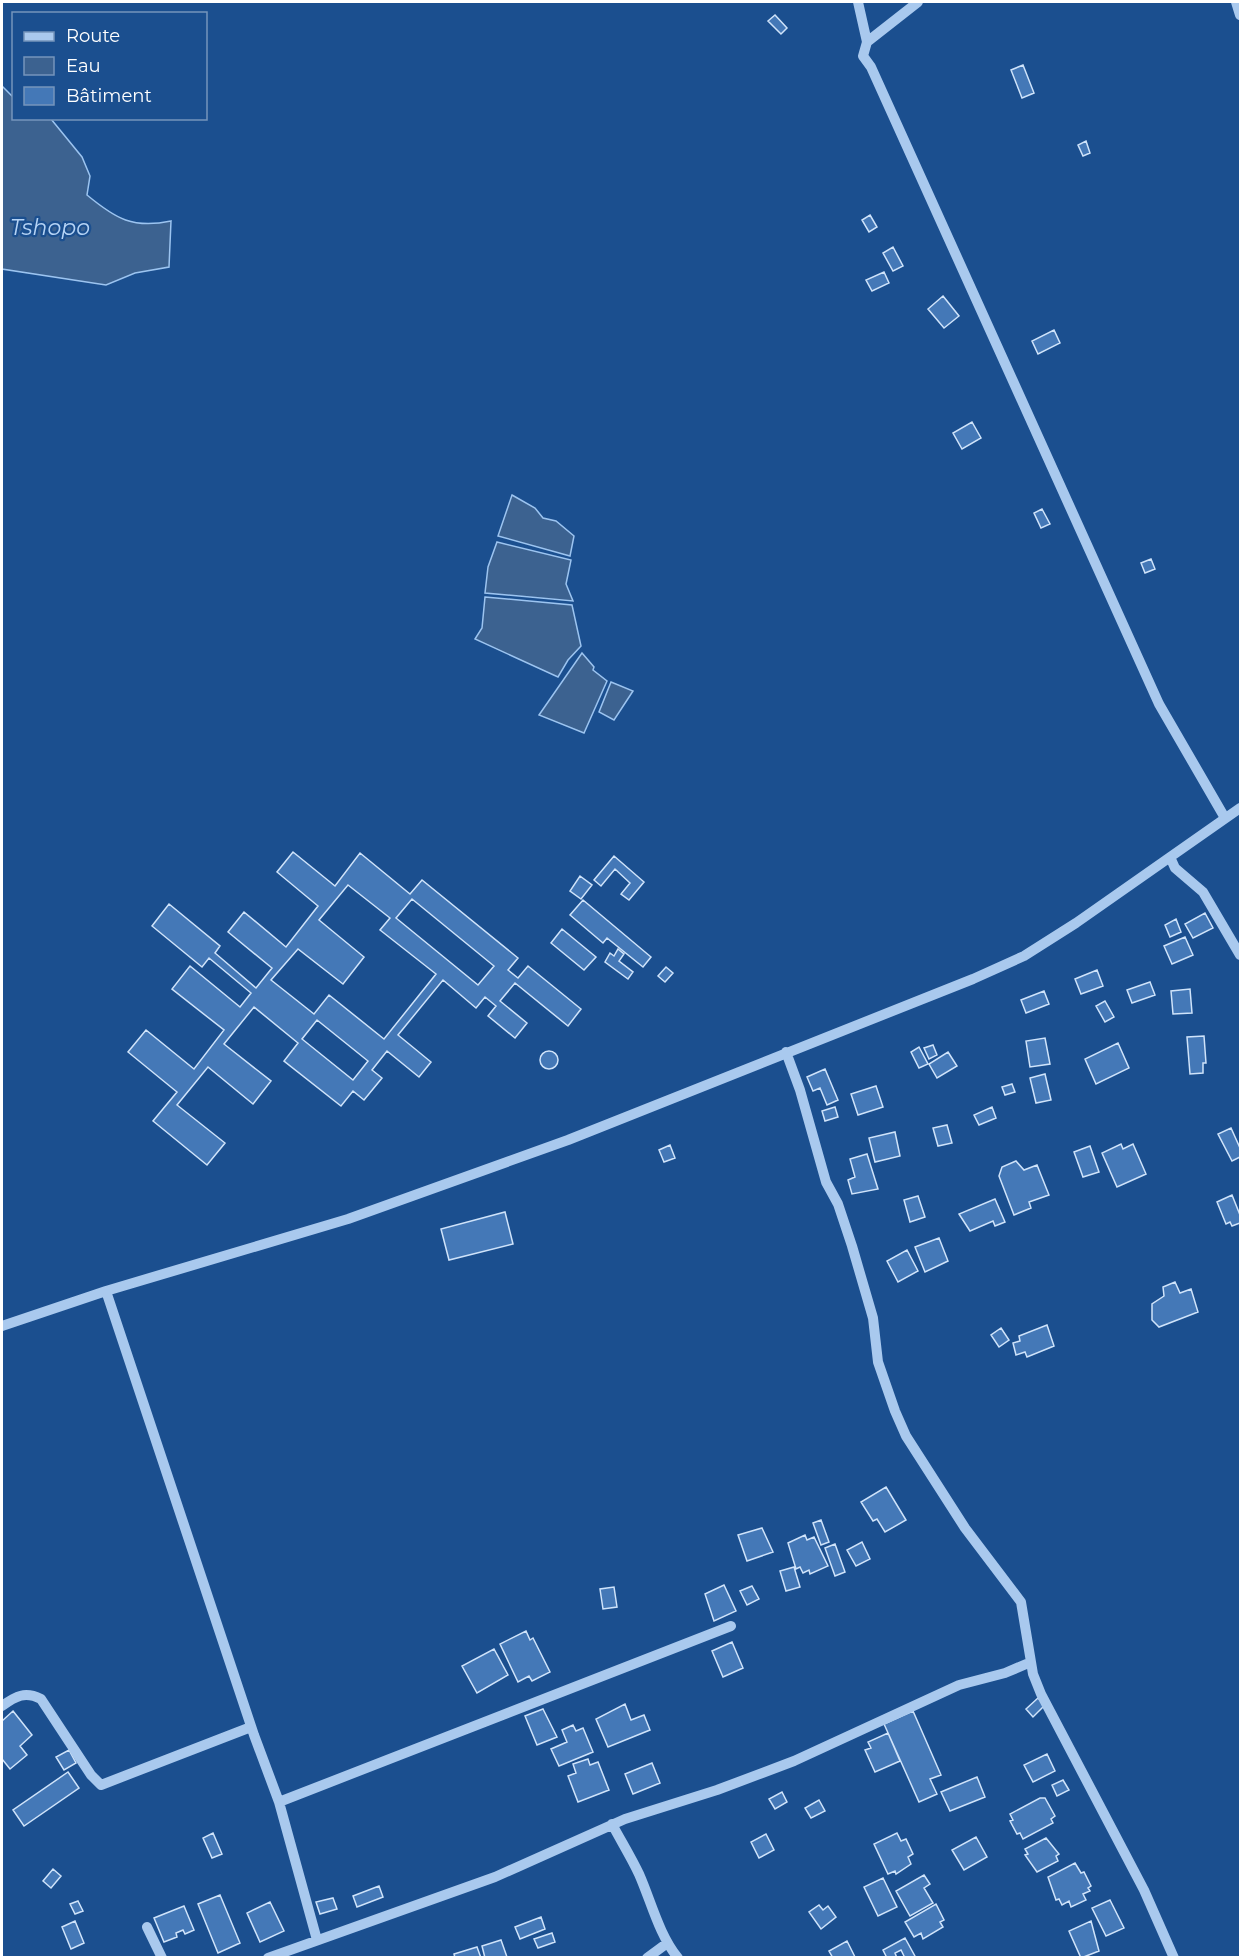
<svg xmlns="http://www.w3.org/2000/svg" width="1242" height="1959" viewBox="0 0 1242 1959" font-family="Montserrat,sans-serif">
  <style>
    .water { fill: #3c6290; stroke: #9cc4f0; stroke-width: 1.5 }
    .building { fill: #4478b7; stroke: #cfe3fa; stroke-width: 1.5; fill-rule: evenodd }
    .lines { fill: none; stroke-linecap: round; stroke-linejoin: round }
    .minor { stroke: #a9c9ee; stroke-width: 10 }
    .labels { text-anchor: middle; stroke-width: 4.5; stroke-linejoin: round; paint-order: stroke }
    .water-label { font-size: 22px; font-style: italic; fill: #b5d3f5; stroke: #1b4f8f }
  </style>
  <rect width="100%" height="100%" fill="#1b4f8f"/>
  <!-- water -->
  <path class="water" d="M2,86L13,97L14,118L51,119L82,157L90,176L87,195C116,219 133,229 171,221L169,267L135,273L106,285L2,269Z
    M512,495L535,508L543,518L556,521L574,536L570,556L498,536Z
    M497,542L571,560L566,584L573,601L485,593L488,567Z
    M485,597L572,605L581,646L568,660L558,677L475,639L482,628Z
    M582,653L594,667L593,670L607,681L584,733L539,715Z
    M611,682L633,691L614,720L599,712Z"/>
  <!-- building -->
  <path class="building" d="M775,15L787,28L781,34L768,21Z
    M1023,65L1034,93L1022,98L1011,70Z
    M1086,141L1090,153L1083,156L1078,145Z
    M870,215L877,227L869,232L862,220Z
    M893,247L903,266L893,271L883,253Z
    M884,272L889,283L872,291L866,280Z
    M943,296L959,316L944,328L928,309Z
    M1054,330L1060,343L1038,354L1032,341Z
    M972,422L981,438L962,449L953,433Z
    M1042,509L1050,524L1041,528L1034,513Z
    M1151,559L1155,569L1145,573L1141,563Z
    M293,852L335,886L360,853L410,894L422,880L518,958L508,970L518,978L528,966L581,1009L568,1026L515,983L500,1001L527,1023L515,1038L488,1016L496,1006L485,997L476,1008L443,980L398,1035L431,1062L419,1077L387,1051L372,1070L382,1078L364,1100L353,1091L341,1106L284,1061L298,1043L254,1007L224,1044L271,1081L253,1104L208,1067L177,1105L225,1143L207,1165L153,1121L177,1092L128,1052L146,1030L194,1069L224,1030L172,989L190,966L240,1007L251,993L209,958L202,967L152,926L169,904L220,946L215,953L256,988L272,968L228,932L244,912L286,947L318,906L277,872ZM348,885L390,918L380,930L436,974L384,1039L329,995L314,1014L271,980L298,949L343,984L364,957L319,920ZM412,899L494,966L478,985L396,918ZM317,1020L368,1061L353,1080L302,1039Z
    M614,856L644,882L629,900L621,894L630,883L615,869L601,886L594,880Z
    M580,876L592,885L581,899L570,891Z
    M583,900L651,957L643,967L607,938L603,943L570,915Z
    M1205,913L1213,928L1193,938L1185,924Z
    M1176,919L1181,932L1170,937L1165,925Z
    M562,929L596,957L584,970L551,943Z
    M1185,937L1193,955L1172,964L1164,946Z
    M618,949L624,954L619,961L633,972L628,979L605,962L610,953L614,956Z
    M666,967L673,973L665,982L658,976Z
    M1097,970L1103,986L1081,994L1075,979Z
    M1150,982L1155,995L1132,1003L1127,990Z
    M1190,989L1192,1013L1173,1014L1171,991Z
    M1044,991L1049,1004L1026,1013L1021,1000Z
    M1105,1001L1114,1017L1105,1022L1096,1006Z
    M1204,1036L1206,1063H1203V1073L1190,1074L1187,1037Z
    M1045,1038L1050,1064L1030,1067L1026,1041Z
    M1118,1043L1129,1068L1096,1084L1085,1059Z
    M933,1045L937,1055L929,1059L924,1048Z
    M919,1047L928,1064L919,1068L911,1052Z
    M540 1060a9 9 0 1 1 18 0a9 9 0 1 1-18 0Z
    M948,1052L957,1066L937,1078L929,1064Z
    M825,1069L838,1100L827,1105L820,1088L813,1091L807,1077Z
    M1045,1074L1051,1100L1036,1103L1030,1078Z
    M1012,1084L1015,1092L1005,1095L1002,1087Z
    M876,1086L883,1107L858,1115L851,1094Z
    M835,1107L838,1117L825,1121L822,1111Z
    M992,1107L996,1118L979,1125L974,1115Z
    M947,1125L952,1143L938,1146L933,1128Z
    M1231,1128L1240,1148V1157L1232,1161L1218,1134Z
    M895,1132L900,1156L875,1162L869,1138Z
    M1121,1144L1123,1149L1133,1144L1146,1174L1117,1187L1102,1153Z
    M670,1145L675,1158L664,1162L659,1150Z
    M1090,1146L1099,1172L1083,1177L1074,1152Z
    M867,1154L878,1189L852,1194L848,1180L855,1177L850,1159Z
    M1016,1161L1024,1170L1037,1165L1049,1195L1029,1202L1031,1208L1014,1215L999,1176L1002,1167Z
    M1232,1195L1240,1215V1223L1232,1226L1230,1222L1226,1224L1217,1202Z
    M918,1196L925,1217L910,1222L904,1200Z
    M995,1199L1005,1222L995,1226L993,1221L970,1231L959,1214Z
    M505,1212L513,1244L449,1260L441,1229Z
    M939,1238L948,1261L925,1272L915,1247Z
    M907,1250L918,1271L898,1282L887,1261Z
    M1175,1282L1180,1293L1191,1289L1198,1312L1159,1327L1152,1320V1304L1164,1296L1163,1287Z
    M1047,1325L1054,1346L1027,1357L1025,1352L1016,1355L1013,1343L1020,1341L1019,1336Z
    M1001,1328L1009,1340L999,1347L991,1335Z
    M886,1487L906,1520L885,1532L877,1519L873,1521L861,1502Z
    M821,1520L829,1542L821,1545L813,1523Z
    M762,1528L773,1552L747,1561L738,1535Z
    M805,1535L807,1540L814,1537L828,1566L810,1574L809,1570L803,1573L800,1567L796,1569L788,1543Z
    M862,1542L870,1559L856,1566L847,1550Z
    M835,1544L845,1572L835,1576L825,1548Z
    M794,1567L800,1587L786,1591L780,1571Z
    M724,1585L736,1611L714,1621L705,1594Z
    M752,1586L759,1599L747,1605L740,1591Z
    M614,1587L617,1607L603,1609L600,1589Z
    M526,1631L530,1640L533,1638L550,1672L532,1681L529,1676L518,1682L500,1644Z
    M732,1642L743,1668L723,1677L712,1651Z
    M494,1649L508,1675L477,1693L462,1666Z
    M1038,1698L1045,1705L1033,1717L1026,1709Z
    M625,1704L631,1720L644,1715L650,1730L608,1747L596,1719Z
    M543,1709L557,1737L537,1745L525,1716Z
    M13,1711L32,1735L20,1746L27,1755L10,1769L2,1759V1721Z
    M913,1711L941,1775L930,1779L937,1794L919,1802L884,1724Z
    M573,1725L576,1731L583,1728L593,1752L559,1766L551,1749L567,1742L562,1730Z
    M888,1733L900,1761L875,1772L865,1750L871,1748L868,1742Z
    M69,1750L76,1763L64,1770L56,1757Z
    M1047,1754L1055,1771L1033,1782L1024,1765Z
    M588,1759L590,1765L598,1762L609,1790L578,1802L568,1776L576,1773L573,1764Z
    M652,1763L660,1783L633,1794L625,1774Z
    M68,1772L79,1788L24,1826L13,1810Z
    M977,1777L985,1797L950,1811L941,1792Z
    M1063,1780L1069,1790L1057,1796L1052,1785Z
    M782,1792L787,1802L775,1809L769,1799Z
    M1040,1798H1045L1055,1816L1051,1819L1053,1823L1023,1839L1020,1833L1017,1834L1010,1821L1013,1820L1010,1814Z
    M819,1800L825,1811L811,1818L805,1808Z
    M213,1833L222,1854L212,1858L203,1838Z
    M897,1833L901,1841L906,1839L913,1854L908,1857L911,1864L896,1874L895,1871L888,1874L874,1844Z
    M766,1834L774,1850L759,1858L751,1842Z
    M976,1837L987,1857L964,1870L952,1850Z
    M1046,1838L1059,1854L1056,1856L1058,1861L1037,1872L1025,1855L1028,1854L1025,1849Z
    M1075,1863L1081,1873L1084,1872L1091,1886L1088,1888L1090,1891L1083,1894L1086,1900L1071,1907L1069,1901L1062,1905L1059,1899L1056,1900L1048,1877Z
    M53,1869L61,1876L51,1888L43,1881Z
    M924,1875L930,1884L924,1888L933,1903L910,1916L896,1891Z
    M883,1878L897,1907L878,1916L864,1887Z
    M379,1886L383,1897L357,1907L353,1896Z
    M220,1895L240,1943L218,1953L198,1904Z
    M333,1898L337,1909L320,1914L316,1902Z
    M1110,1900L1124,1928L1106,1936L1092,1908Z
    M78,1901L83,1911L75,1914L70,1904Z
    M270,1902L284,1931L260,1942L247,1913Z
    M936,1904L944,1920L940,1922L943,1927L923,1939L921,1933L914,1937L905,1922Z
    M819,1905L823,1910L828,1906L836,1917L821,1929L809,1912Z
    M184,1906L194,1930L185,1934L183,1930L176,1933L177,1937L164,1942L154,1918Z
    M541,1917L545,1929L520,1939L515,1927Z
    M75,1921L84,1943L71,1949L62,1927Z
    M1091,1921L1099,1951L1081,1958L1069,1931Z
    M552,1933L555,1942L538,1948L534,1939Z
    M905,1938L916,1958H905L901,1950L895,1953L897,1958H887L883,1950Z
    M501,1940L507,1957L485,1958L482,1946Z
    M847,1941L855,1957L833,1958L829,1951Z
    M477,1947L481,1958H455L454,1954Z"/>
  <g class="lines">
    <!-- minor -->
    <path class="minor" d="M858,2L867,42
      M918,2L867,42L863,56L871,67L1159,704L1225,818
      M1236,2L1240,15
      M1170,857L1175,868L1203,892L1240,955
      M786,1052L800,1090L826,1182L838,1204L852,1246L873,1318L878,1362L895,1411L906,1436L965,1528L1021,1602L1033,1674L1041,1694L1144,1890L1174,1958
      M106,1291L254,1735L279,1802L317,1940
      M2,1326L106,1291L348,1219L568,1140L973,979L1024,956L1076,923L1240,808
      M2,1706C16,1696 25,1691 41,1699L91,1775L101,1785L251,1727
      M279,1802L731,1626
      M612,1824C621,1841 631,1857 639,1874C651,1901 659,1935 678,1958
      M147,1927L162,1958
      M268,1958L495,1877L625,1819L717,1790L794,1761L959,1685L1005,1673L1031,1662
      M647,1958L666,1944"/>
  </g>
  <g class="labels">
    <!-- water labels -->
    <g class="water-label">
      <text x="50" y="235">Tshopo</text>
    </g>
  </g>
  <!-- border -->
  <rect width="1242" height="1959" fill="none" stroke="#ffffff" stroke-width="6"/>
  <!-- legend -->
  <rect x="12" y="12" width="195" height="108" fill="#1b4f8f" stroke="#7695bc" stroke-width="1.5"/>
  <rect x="24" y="32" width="30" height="9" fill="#a9c9ee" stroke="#7695bc" stroke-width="1.5"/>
  <text x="66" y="42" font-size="18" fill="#ffffff">Route</text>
  <rect x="24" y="57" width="30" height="18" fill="#3c6290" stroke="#7695bc" stroke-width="1.5"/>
  <text x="66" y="72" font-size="18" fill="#ffffff">Eau</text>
  <rect x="24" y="87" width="30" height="18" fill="#4478b7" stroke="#7695bc" stroke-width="1.5"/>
  <text x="66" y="102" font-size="18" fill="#ffffff">Bâtiment</text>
</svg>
